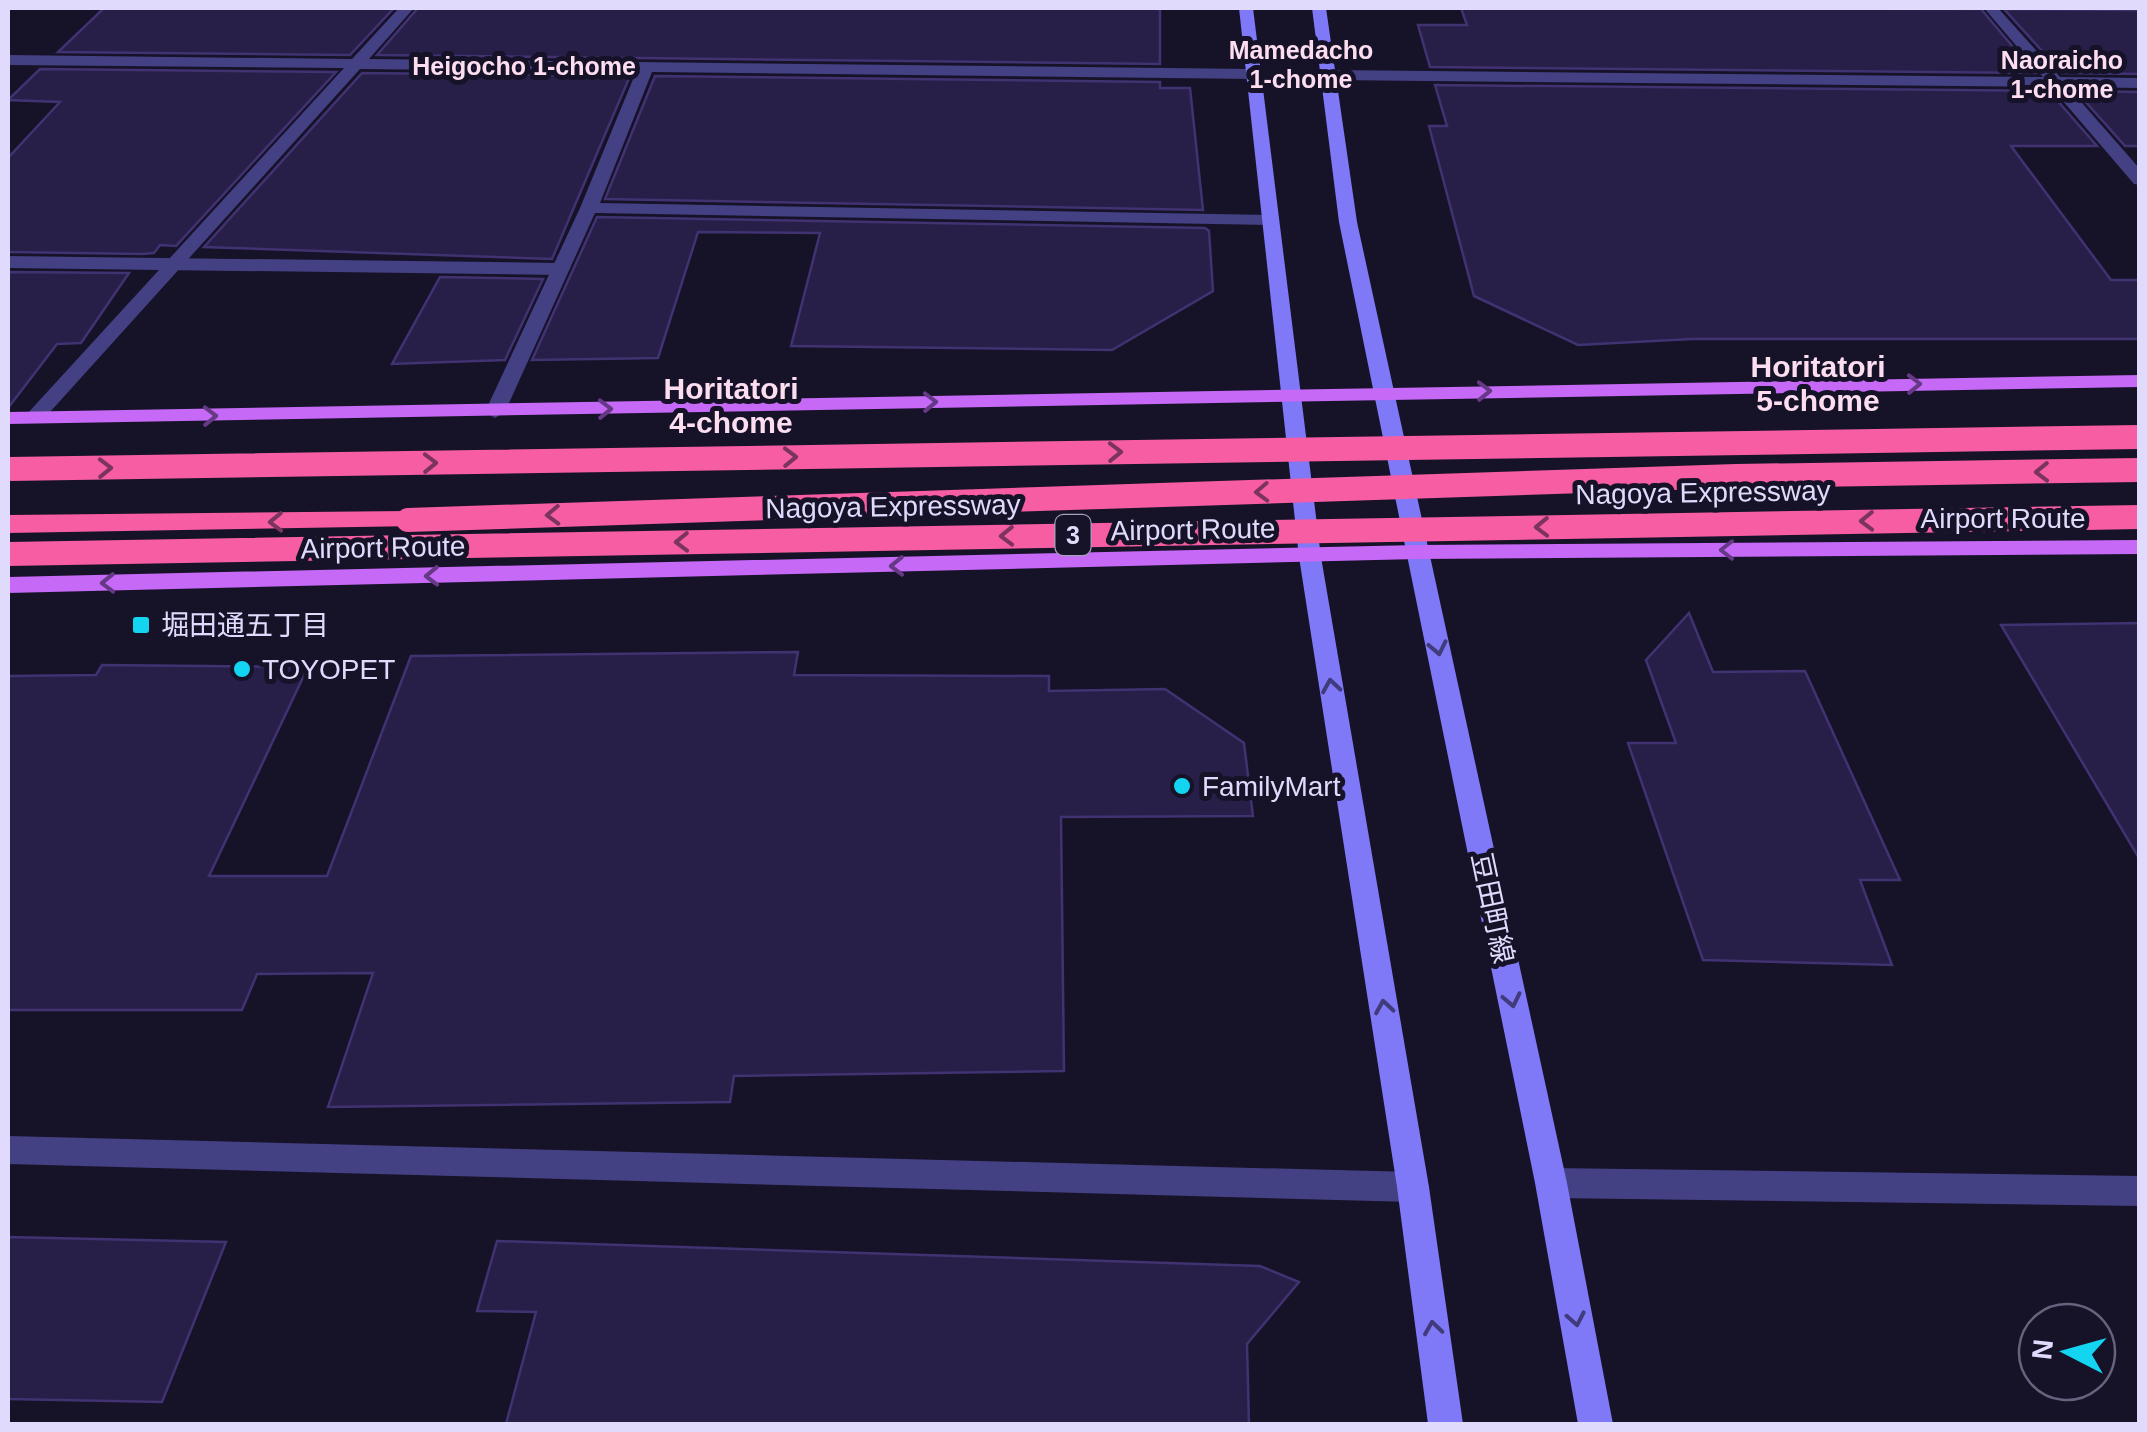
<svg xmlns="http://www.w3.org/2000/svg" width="2147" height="1432" font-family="Helvetica,'Noto Sans JP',sans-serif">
	<rect width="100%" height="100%" fill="#161228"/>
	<g fill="#281f48" stroke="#413272" stroke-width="2.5">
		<path d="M104,8H394L350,55L58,52Z"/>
		<path d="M418,8H1160V64L377,55Z"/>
		<path d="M1461,8L1981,9L2035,73L1430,67L1418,25H1467Z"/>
		<path d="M2004,9L2140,10V74L2062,73Z"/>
		<path d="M40,69L336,72L176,246L160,245L154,253L143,254L8,252V158L60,102L8,100Z"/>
		<path d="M362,73L630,76L552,259L204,247Z"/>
		<path d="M655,76L1160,82V88H1190L1203,210L605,199Z"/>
		<path d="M1435,85L2049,91L2097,146H2011L2111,280H2140V339H1692L1578,345L1474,296L1429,126H1447Z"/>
		<path d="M2076,91L2140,92V146H2125Z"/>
		<path d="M597,217L1205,228L1209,231L1213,291L1112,350L791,346L820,233L698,232L658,358L532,360Z"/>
		<path d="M8,272L129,273L81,343L57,344L8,408Z"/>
		<path d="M440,277L543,279L505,360L392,364Z"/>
		<path d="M1689,613L1713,672L1805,671L1900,880H1860L1892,965L1703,960L1628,743H1676L1646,660Z"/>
		<path d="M2140,623V860L2001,625Z"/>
		<path d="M798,652L794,675L1049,676V691L1165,689L1244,743L1253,816L1061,817L1064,1071L734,1076L730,1102L328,1107L373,973L257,974L242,1010H8V676L96,675L102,665L308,667L209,876H327L411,656Z"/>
		<path d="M8,1237L226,1242L162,1402L8,1399Z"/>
		<path d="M497,1241L1260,1266L1299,1282L1247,1344L1249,1424H506L536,1312L477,1311Z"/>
	</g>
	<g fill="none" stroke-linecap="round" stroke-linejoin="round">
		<path fill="#444084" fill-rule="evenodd" d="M8,256L561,263L570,269L561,275L8,268Z"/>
		<g fill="#444084" fill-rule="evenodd">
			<path d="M399,8H414L369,59L1253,69L1261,74L1253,79L652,72L600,203L1270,215L1279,220L1270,225L595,213L505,412L495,418L485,412L580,208L636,72L360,69L41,422H27V414L344,68L8,65V55L352,59Z"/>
			<path d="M1984,8H1998L2060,77L2140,78V88L2068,87L2140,169V185L2134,184L2051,87L1331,80L1323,75L1331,70L2043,77Z"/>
			<path d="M8,1136L1413,1172L1424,1176L1429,1187L1424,1198L1413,1202L8,1164Z"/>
			<path d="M1551,1168L2140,1176V1206L1551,1198L1540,1193L1535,1183L1540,1173Z"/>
		</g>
		<g fill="#7f78f7" fill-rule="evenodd">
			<path d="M1239,8H1253L1321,557L1429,1187L1463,1424H1428L1397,1187L1299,557Z"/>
			<path d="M1312,8H1326L1357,222L1567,1183L1613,1424H1578L1535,1183L1339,222Z"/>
		</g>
		<g fill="#c569f6" fill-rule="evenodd">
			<path d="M2140,375V387L8,424V412Z"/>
			<path d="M2140,540V554L1418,559L8,593V577L1418,545Z"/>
		</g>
		<path fill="#f65da2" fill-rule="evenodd" d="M408,511L421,520L417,526L8,533V515Z"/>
		<g stroke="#f65da2" stroke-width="24">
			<path d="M8,469L2140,437"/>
			<path d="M408,520L1736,476L2140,470"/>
			<path d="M8,554L2140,517"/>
		</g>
	</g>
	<defs><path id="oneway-chevron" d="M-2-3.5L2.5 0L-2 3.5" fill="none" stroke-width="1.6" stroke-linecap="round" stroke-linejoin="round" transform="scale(2.5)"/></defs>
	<g stroke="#653985">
		<use href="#oneway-chevron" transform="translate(1914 384) rotate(-1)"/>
		<use href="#oneway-chevron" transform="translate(1484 391) rotate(-1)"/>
		<use href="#oneway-chevron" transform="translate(930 402) rotate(-1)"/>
		<use href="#oneway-chevron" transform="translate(605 409) rotate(-1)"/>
		<use href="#oneway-chevron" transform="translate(210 416) rotate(-1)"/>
		<use href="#oneway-chevron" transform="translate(1727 550) rotate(180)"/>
		<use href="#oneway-chevron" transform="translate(897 566) rotate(179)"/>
		<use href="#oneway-chevron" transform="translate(432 576) rotate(179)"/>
		<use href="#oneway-chevron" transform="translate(108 583) rotate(179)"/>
	</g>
	<g stroke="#7b345f">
		<use href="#oneway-chevron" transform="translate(1115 452) rotate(-1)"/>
		<use href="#oneway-chevron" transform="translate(790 457) rotate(-1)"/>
		<use href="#oneway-chevron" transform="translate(430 463) rotate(-1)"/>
		<use href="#oneway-chevron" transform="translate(105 468) rotate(-1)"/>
		<use href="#oneway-chevron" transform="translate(2042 472) rotate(179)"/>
		<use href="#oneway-chevron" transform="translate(1262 492) rotate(178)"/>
		<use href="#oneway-chevron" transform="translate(553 515) rotate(178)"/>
		<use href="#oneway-chevron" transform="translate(1867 521) rotate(179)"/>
		<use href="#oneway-chevron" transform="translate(276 522) rotate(179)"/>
		<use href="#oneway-chevron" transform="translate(1542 527) rotate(179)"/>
		<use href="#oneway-chevron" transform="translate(1007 536) rotate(179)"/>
		<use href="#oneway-chevron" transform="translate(682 542) rotate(179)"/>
	</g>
	<g stroke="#403b7b">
		<use href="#oneway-chevron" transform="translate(1438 648) rotate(78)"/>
		<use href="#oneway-chevron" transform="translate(1331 686) rotate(-99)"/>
		<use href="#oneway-chevron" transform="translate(1512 1000) rotate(78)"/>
		<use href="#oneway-chevron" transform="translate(1384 1007) rotate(-99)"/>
		<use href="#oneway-chevron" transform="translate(1576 1319) rotate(79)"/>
		<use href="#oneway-chevron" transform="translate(1433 1328) rotate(-98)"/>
	</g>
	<g fill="#13d5f1" stroke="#161228" stroke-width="4">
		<rect x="131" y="615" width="20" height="20" rx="5"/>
		<circle cx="242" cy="669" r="10"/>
		<circle cx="1182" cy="786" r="10"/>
	</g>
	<g text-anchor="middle" stroke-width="10" stroke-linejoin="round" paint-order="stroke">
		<g font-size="25" font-weight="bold" fill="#fdddf0" stroke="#161228">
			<text x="1301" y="59">Mamedacho<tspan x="1301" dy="29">1-chome</tspan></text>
			<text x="2062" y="69">Naoraicho<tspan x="2062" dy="29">1-chome</tspan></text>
			<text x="524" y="75">Heigocho 1-chome</text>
		</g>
		<rect fill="#161228" stroke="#a39fbd" stroke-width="2.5" x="1055.5" y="515" width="35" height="40" rx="8"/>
		<g font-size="25" font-weight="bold" fill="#e0dbfd">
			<text x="1073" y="544">3</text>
		</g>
		<g font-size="28" fill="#e0dbfd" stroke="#161228">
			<text transform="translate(1703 492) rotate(-1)" y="10">Nagoya Expressway</text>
			<text transform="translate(893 506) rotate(-1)" y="10">Nagoya Expressway</text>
			<text x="2003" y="528">Airport Route</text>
			<text transform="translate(1193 529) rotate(-1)" y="10">Airport Route</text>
			<text transform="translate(383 547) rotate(-1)" y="10">Airport Route</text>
			<text transform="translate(1493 908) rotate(78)" y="10">豆田町線</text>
		</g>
		<g font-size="28" fill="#e0dbfd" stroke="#161228" text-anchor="start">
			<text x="161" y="635">堀田通五丁目</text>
			<text x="262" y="679">TOYOPET</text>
			<text x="1202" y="796">FamilyMart</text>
		</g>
		<g font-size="30" font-weight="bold" fill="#fdddf0" stroke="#161228">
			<text x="1818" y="377">Horitatori<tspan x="1818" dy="34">5-chome</tspan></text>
			<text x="731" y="399">Horitatori<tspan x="731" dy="34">4-chome</tspan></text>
		</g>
	</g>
	<rect width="2147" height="1432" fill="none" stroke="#e0dbfd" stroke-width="20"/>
	<g transform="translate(2067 1352) rotate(276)"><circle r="48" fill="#161228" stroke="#67627d" stroke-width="2.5"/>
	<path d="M0-8L18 38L0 25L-18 38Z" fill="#13d5f1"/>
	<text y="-15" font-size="28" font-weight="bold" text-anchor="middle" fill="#e0dbfd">N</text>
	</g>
</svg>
